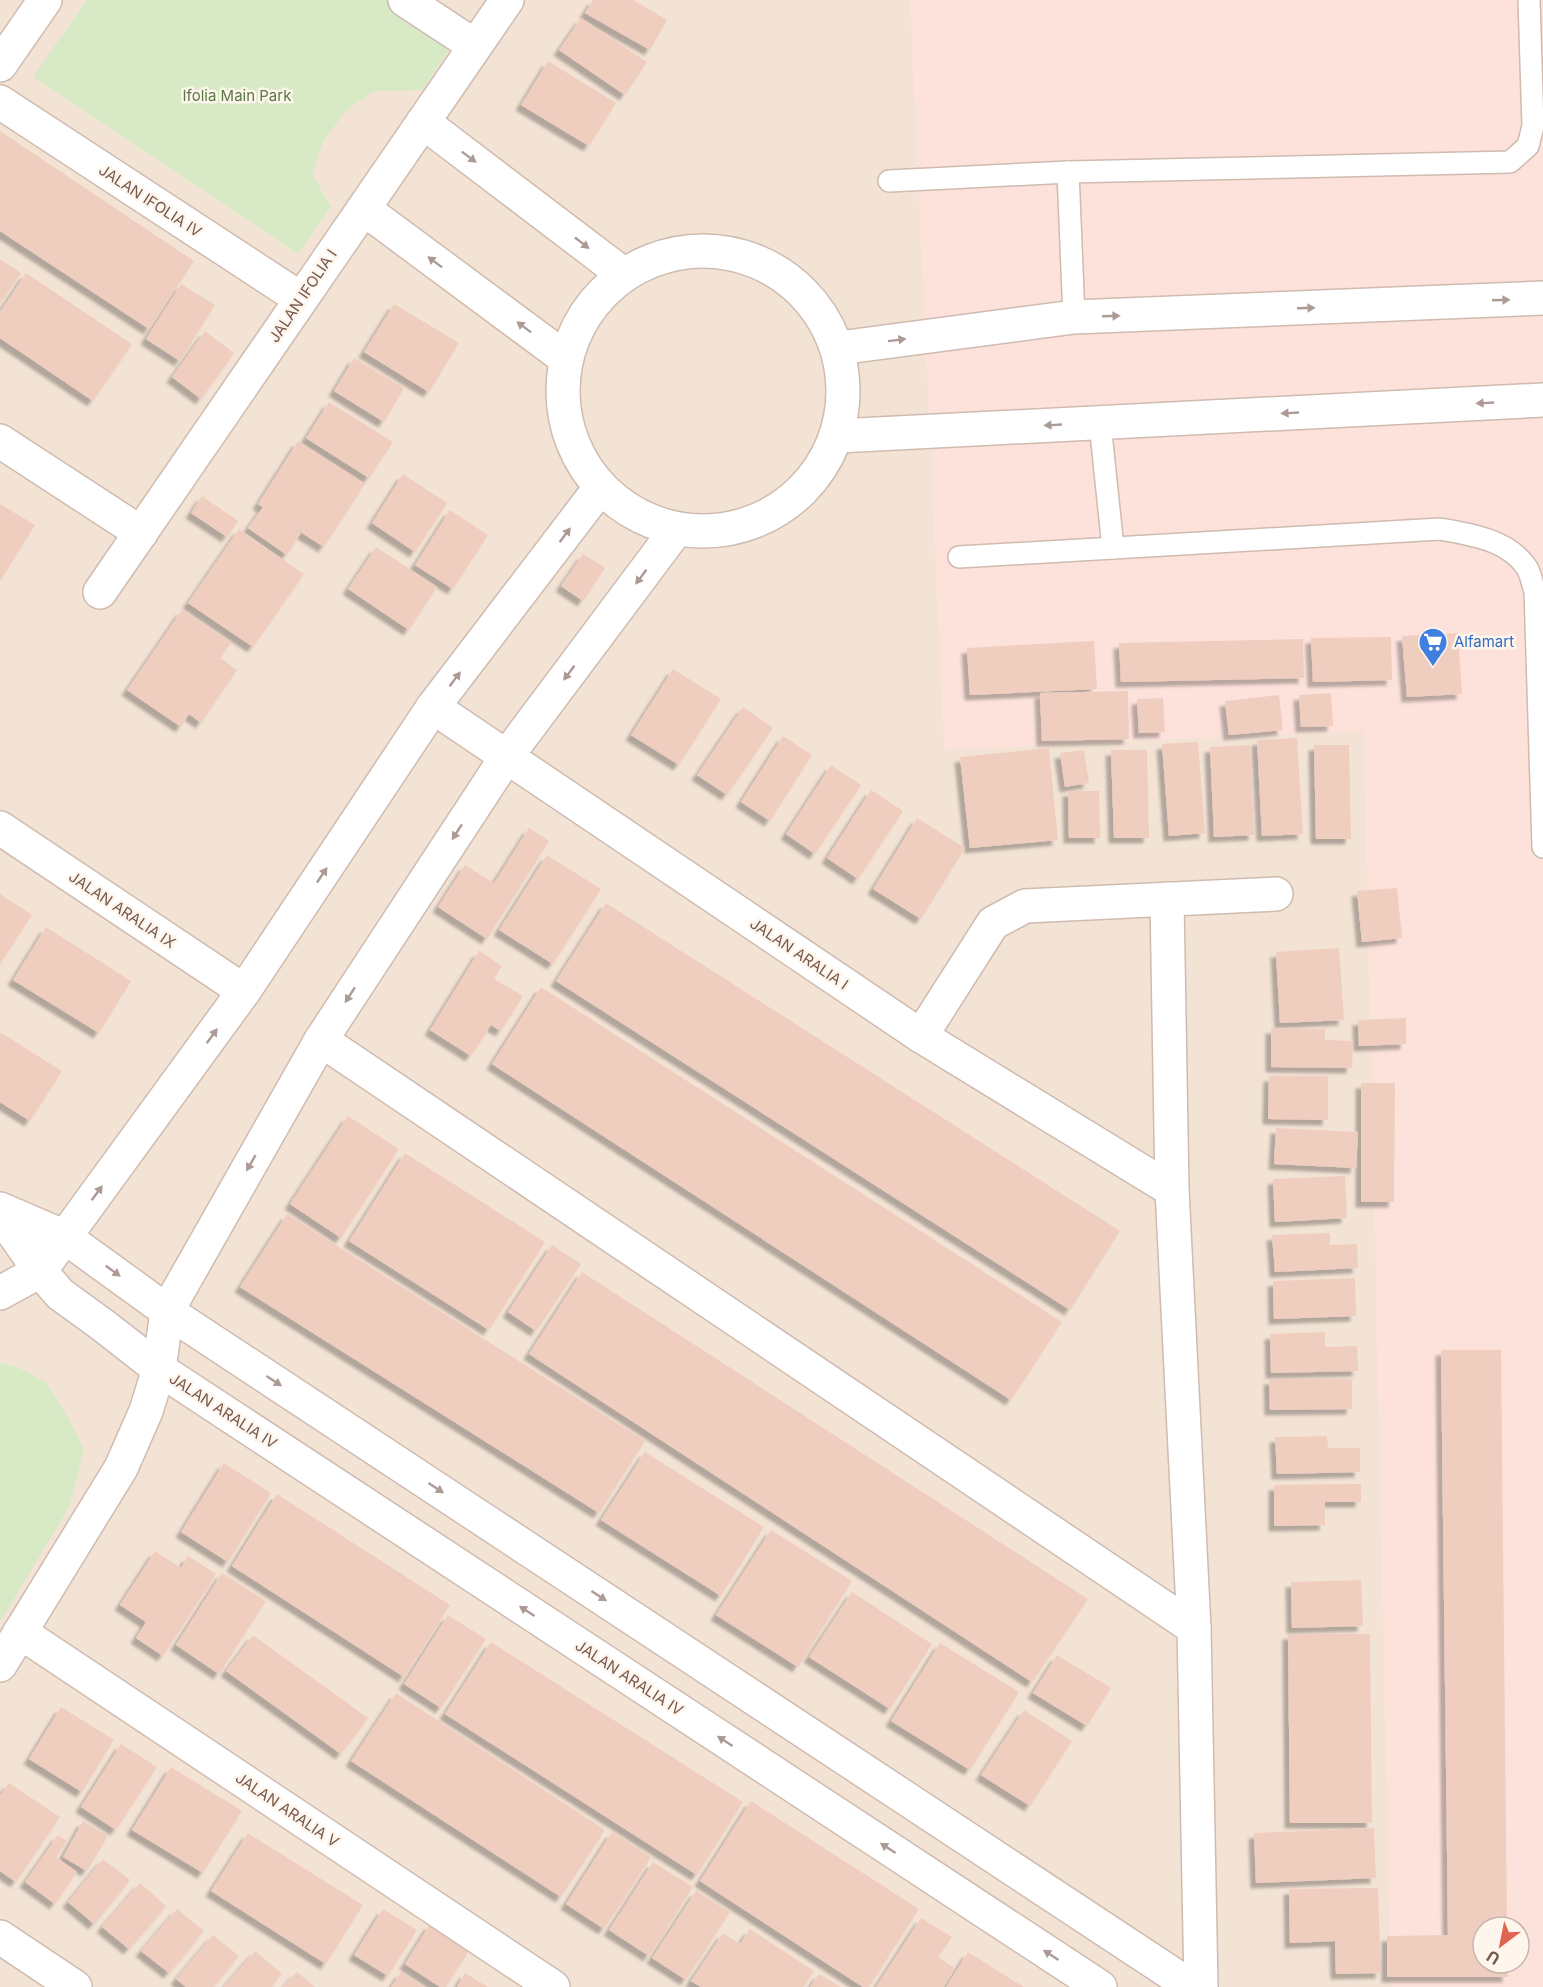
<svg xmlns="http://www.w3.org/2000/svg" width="1543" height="1987" font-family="Inter,sans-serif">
	<defs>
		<filter id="shadow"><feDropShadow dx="-5.5" dy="5.5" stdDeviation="1.5" flood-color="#0004"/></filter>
	</defs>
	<rect width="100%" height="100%" fill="#fcf2e7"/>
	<path fill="#f3e3d5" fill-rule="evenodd" d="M0,0H1543V1987H0ZM1483,1927H1519V1963H1483Z"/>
	<path fill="#fce2db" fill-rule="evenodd" d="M910,0H1543V1987H1391L1364,731L944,750ZM1483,1927H1519V1963H1483Z"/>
	<g fill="#d7e9c5">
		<path d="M87,0H391L455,41L422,90L375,91L346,110L323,142L312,174L331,207L298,254L33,77Z"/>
		<path d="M0,1363L17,1367L47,1383L72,1425L84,1450L69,1507L0,1622Z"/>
	</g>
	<g fill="#f0cebf" filter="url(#shadow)">
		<path d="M593,0H633L667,20L650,50L585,13Z"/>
		<path d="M581,18L647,62L625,95L559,50Z"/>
		<path d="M548,61L616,103L589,146L521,105Z"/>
		<path d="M0,131L194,261L149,329L0,231Z"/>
		<path d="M0,259L21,273L0,303Z"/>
		<path d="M26,273L132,344L93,401L0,338V312Z"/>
		<path d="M181,284L215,305L180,361L146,339Z"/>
		<path d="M394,304L459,343L429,392L364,352Z"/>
		<path d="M205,331L234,353L201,399L172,377Z"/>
		<path d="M354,358L404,388L384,422L334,391Z"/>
		<path d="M329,402L393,442L369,478L306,438Z"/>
		<path d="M298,441L365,484L324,547L288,524L301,533L287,555L248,528L263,507L258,504Z"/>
		<path d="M403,474L447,503L415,552L372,523Z"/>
		<path d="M202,496L238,521L227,537L191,513Z"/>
		<path d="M0,504L35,525L0,581Z"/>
		<path d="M450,510L488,535L453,589L415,565Z"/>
		<path d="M239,529L304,574L253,647L188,603Z"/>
		<path d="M376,547L437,587L409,630L348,589Z"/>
		<path d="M583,554L605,568L583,601L561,586Z"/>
		<path d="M182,610L231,643L220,658L237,670L201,723L189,714L181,727L127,690Z"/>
		<path d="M1458,633L1462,694L1407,697L1402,636Z"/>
		<path d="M1391,637L1392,680L1313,682L1311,638Z"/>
		<path d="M1303,639L1304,678L1121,682L1119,643Z"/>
		<path d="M1094,641L1097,689L970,695L967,648Z"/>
		<path d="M673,669L721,699L679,765L631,735Z"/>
		<path d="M1128,691L1129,739L1042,741L1040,693Z"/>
		<path d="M1331,693L1333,726L1301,727L1299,695Z"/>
		<path d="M1279,695L1283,730L1229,735L1225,701Z"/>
		<path d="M1163,698L1165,732L1139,733L1137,699Z"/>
		<path d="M743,707L773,728L727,795L697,775Z"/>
		<path d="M783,736L812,755L770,821L741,802Z"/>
		<path d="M1297,738L1303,834L1262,836L1257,740Z"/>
		<path d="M1198,742L1205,833L1169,836L1162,744Z"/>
		<path d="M1250,745L1254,835L1214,837L1210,747Z"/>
		<path d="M1314,745H1349L1351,839H1316Z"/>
		<path d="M1049,748L1058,840L970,848L960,757Z"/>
		<path d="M1084,750L1089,783L1065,787L1060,753Z"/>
		<path d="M1111,750H1147L1149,838H1114Z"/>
		<path d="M831,765L861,785L815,854L786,834Z"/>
		<path d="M871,790L903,811L858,879L827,858Z"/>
		<path d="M1068,791H1099L1100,838H1069Z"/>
		<path d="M917,818L965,848L921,919L873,889Z"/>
		<path d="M529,828L549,841L487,939L438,907L465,865L494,883Z"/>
		<path d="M547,855L601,889L553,964L499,930Z"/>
		<path d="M1397,888L1402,938L1362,942L1357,891Z"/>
		<path d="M0,894L32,915L0,964Z"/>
		<path d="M606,903L1120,1231L1070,1310L556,981Z"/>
		<path d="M46,927L131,981L99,1033L13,980Z"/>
		<path d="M1339,948L1344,1020L1280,1023L1276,952Z"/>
		<path d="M479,951L502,966L494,979L523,996L501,1031L491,1025L471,1056L430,1030Z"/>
		<path d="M541,987L1062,1322L1011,1400L492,1064Z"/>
		<path d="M1406,1018V1044L1359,1046L1358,1020Z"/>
		<path d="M1271,1028L1325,1029V1040L1353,1041L1352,1068L1271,1067Z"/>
		<path d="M0,1032L62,1071L30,1121L0,1102Z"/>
		<path d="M1269,1076H1328V1120L1268,1119Z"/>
		<path d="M1361,1083H1395L1394,1202H1361Z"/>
		<path d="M348,1116L399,1149L341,1238L290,1204Z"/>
		<path d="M1276,1128L1358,1132L1356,1168L1274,1164Z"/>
		<path d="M405,1153L545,1242L489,1330L349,1241Z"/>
		<path d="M1345,1176L1347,1218L1275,1222L1273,1179Z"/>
		<path d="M287,1214L645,1441L599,1513L240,1287Z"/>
		<path d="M1330,1233V1245L1357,1244L1358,1268L1275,1272L1272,1235Z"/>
		<path d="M552,1245L581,1264L536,1331L508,1312Z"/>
		<path d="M582,1272L1088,1599L1032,1682L529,1354Z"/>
		<path d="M1355,1278L1356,1316L1274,1319L1273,1281Z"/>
		<path d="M1325,1332V1347L1357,1346L1358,1371L1271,1373L1270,1334Z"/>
		<path d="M1441,1350H1501L1507,1927H1483V1963H1508V1977H1387V1936L1448,1935Z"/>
		<path d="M1269,1379H1352V1409L1270,1410Z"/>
		<path d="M1327,1436L1328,1448H1360V1472L1277,1474L1275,1437Z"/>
		<path d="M645,1452L764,1527L721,1596L601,1520Z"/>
		<path d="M224,1463L271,1493L228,1562L181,1532Z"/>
		<path d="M1361,1484V1502H1325V1525L1274,1526V1485Z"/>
		<path d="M277,1494L450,1605L404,1677L232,1566Z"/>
		<path d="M771,1530L852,1581L798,1667L716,1615Z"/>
		<path d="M155,1551L181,1568L188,1556L216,1574L163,1656L136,1638L146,1622L120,1605Z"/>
		<path d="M222,1573L266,1601L219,1674L176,1645Z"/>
		<path d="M1361,1580L1363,1626L1292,1628L1291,1582Z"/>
		<path d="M852,1592L932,1644L890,1709L809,1657Z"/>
		<path d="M448,1615L486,1639L441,1708L404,1684Z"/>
		<path d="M1288,1634H1370L1372,1823H1290Z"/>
		<path d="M253,1635L368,1718L341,1754L226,1671Z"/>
		<path d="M491,1642L743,1802L697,1875L445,1714Z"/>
		<path d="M940,1643L1019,1692L970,1770L891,1721Z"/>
		<path d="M1057,1655L1111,1688L1087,1726L1033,1693Z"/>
		<path d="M396,1693L605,1830L561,1897L351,1761Z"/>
		<path d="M61,1707L114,1740L82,1792L29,1759Z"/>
		<path d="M1024,1710L1072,1741L1030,1806L981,1775Z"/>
		<path d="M121,1744L157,1767L116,1830L81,1807Z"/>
		<path d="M171,1767L242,1811L203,1873L132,1830Z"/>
		<path d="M9,1783L60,1817L16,1882L0,1871V1796Z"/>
		<path d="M751,1801L919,1909L869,1987H863L700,1881Z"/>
		<path d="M83,1821L108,1836L87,1871L63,1857Z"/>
		<path d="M1374,1828L1376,1878L1256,1883L1254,1833Z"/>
		<path d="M612,1832L651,1857L604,1929L566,1904Z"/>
		<path d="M248,1833L363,1905L326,1964L211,1891Z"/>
		<path d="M58,1835L67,1841L56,1857L77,1872L55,1904L25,1882Z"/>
		<path d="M103,1859L130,1880L94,1924L68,1902Z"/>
		<path d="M653,1862L693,1887L649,1956L609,1930Z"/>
		<path d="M140,1883L166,1906L129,1949L102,1927Z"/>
		<path d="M1378,1888L1381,1973L1336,1974L1335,1941L1290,1943L1289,1889Z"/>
		<path d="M696,1891L730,1912L686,1980L652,1958Z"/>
		<path d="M177,1909L204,1931L169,1973L141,1951Z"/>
		<path d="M383,1909L417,1930L388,1976L354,1955Z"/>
		<path d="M921,1918L952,1937L938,1957L955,1968L943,1987H876Z"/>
		<path d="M430,1924L470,1949L446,1987H440L405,1964Z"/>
		<path d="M750,1929L814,1971L803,1987H701L691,1981L723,1933L740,1944Z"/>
		<path d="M213,1935L239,1956L213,1987H186L176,1979Z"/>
		<path d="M255,1951L282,1974L271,1987H224Z"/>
		<path d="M968,1952L1003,1974L1024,1987H946Z"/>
		<path d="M297,1972L315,1987H283Z"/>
		<path d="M401,1972L424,1987H391Z"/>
		<path d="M465,1973L488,1987H457Z"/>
		<path d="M819,1974L841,1987H810Z"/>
	</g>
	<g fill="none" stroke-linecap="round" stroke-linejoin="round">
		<g stroke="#cfbbb0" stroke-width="24">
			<g id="lane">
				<path d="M1068,172L1074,317"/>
				<path d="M889,181L1068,172L1510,162L1528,146L1533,126L1529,0"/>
				<path d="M1100,423L1113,548"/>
				<path d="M959,557L1440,529C1470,534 1509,540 1527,568C1531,574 1532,584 1535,591L1543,847"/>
			</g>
		</g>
		<g stroke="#cfbbb0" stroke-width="36">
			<g id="street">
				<path d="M405,0L475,46"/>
				<path d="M0,65L45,0"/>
				<path d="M0,102L301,299"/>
				<path d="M423,122L623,274"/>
				<path d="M364,209L565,358"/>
				<circle cx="703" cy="391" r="140"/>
				<path d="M839,348L1074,317L1543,298"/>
				<path d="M838,436L1543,400"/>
				<path d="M0,441L141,533"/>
				<path d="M100,592L507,0"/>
				<path d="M433,707L921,1036L1172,1190"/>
				<path d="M0,828L244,991"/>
				<path d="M1167,899L1172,1190L1194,1628L1201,1987"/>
				<path d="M921,1036L993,923L1025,906L1276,894"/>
				<path d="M321,1040L1194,1628"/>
				<path d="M0,1209L65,1237L167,1311L1192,1987"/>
				<path d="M0,1214L40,1271L60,1294L104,1326L159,1369L1100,1987"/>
				<path d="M0,1293L40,1271L244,991L433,707L600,488"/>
				<path d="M20,1632L553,1987"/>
				<path d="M0,1665L121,1468L146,1411L159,1369L167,1311L321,1040L507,756L676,530"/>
				<path d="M0,1937L75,1987"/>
			</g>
		</g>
		<use href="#lane" stroke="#fff" stroke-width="21"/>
		<use href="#street" stroke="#fff" stroke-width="33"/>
	</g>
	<defs><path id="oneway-solid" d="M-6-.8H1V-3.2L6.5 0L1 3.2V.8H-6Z" transform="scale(1.5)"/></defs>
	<g fill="#ac9a94">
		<use href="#oneway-solid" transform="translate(469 157) rotate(37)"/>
		<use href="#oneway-solid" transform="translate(582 243) rotate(38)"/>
		<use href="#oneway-solid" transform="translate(435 262) rotate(-143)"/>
		<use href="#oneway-solid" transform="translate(1501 300) rotate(-2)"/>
		<use href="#oneway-solid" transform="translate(1306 308) rotate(-2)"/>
		<use href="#oneway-solid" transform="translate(1111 316) rotate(-2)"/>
		<use href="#oneway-solid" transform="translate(524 327) rotate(-143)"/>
		<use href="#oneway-solid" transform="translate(897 340) rotate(-7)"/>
		<use href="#oneway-solid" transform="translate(1485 403) rotate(177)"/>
		<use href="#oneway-solid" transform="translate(1290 413) rotate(177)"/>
		<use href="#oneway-solid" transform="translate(1053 425) rotate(177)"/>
		<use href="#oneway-solid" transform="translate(565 535) rotate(-53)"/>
		<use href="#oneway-solid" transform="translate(641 577) rotate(127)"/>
		<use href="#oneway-solid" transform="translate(569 673) rotate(127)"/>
		<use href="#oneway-solid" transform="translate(455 679) rotate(-53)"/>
		<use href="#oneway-solid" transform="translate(457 832) rotate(123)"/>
		<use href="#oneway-solid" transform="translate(322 875) rotate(-56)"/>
		<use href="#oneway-solid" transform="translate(350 995) rotate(123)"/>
		<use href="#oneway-solid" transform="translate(212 1036) rotate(-54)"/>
		<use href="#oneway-solid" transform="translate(251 1163) rotate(120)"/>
		<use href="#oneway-solid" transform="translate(97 1193) rotate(-54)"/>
		<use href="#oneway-solid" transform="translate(113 1271) rotate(36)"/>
		<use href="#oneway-solid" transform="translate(274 1381) rotate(33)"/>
		<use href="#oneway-solid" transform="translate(436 1488) rotate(33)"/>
		<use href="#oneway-solid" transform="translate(599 1596) rotate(33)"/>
		<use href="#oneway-solid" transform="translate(527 1611) rotate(-147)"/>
		<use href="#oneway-solid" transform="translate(725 1741) rotate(-147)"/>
		<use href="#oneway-solid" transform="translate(888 1848) rotate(-147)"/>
		<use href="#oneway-solid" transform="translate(1051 1955) rotate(-147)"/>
	</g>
	<defs>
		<g id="supermarket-pin" transform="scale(1.5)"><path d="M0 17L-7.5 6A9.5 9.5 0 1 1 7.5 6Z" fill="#3f7fe0" stroke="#fef6ed"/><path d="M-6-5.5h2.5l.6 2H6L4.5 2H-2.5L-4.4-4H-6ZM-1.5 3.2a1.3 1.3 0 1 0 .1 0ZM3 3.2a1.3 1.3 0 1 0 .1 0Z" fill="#fff"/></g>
	</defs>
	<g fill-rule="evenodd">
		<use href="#supermarket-pin" x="1433" y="642"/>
	</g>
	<g text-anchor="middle" stroke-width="5" stroke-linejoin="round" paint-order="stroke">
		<g font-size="15" fill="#597a44" stroke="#fef6ed">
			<text x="237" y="101">Ifolia Main Park</text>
		</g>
		<g font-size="15" fill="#75574c" stroke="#fef6ed">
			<text transform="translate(150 201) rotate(33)" y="5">JALAN IFOLIA IV</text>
			<text transform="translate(303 296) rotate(-56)" y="5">JALAN IFOLIA I</text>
			<text transform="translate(122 910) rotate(34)" y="5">JALAN ARALIA IX</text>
			<text transform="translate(799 954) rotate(34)" y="5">JALAN ARALIA I</text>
			<text transform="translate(223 1411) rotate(33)" y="5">JALAN ARALIA IV</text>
			<text transform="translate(629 1678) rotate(33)" y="5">JALAN ARALIA IV</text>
			<text transform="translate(287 1810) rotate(34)" y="5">JALAN ARALIA V</text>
		</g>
		<g font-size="15" fill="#366cbe" stroke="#fef6ed" text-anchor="start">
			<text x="1454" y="647">Alfamart</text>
		</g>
	</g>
	<g transform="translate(1501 1945) rotate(212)"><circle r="28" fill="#fef6ed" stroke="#c7b6ad" stroke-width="1.5"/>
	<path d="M0-4.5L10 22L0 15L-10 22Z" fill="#e26350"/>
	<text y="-9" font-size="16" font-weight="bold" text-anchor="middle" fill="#75574c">U</text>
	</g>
</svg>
